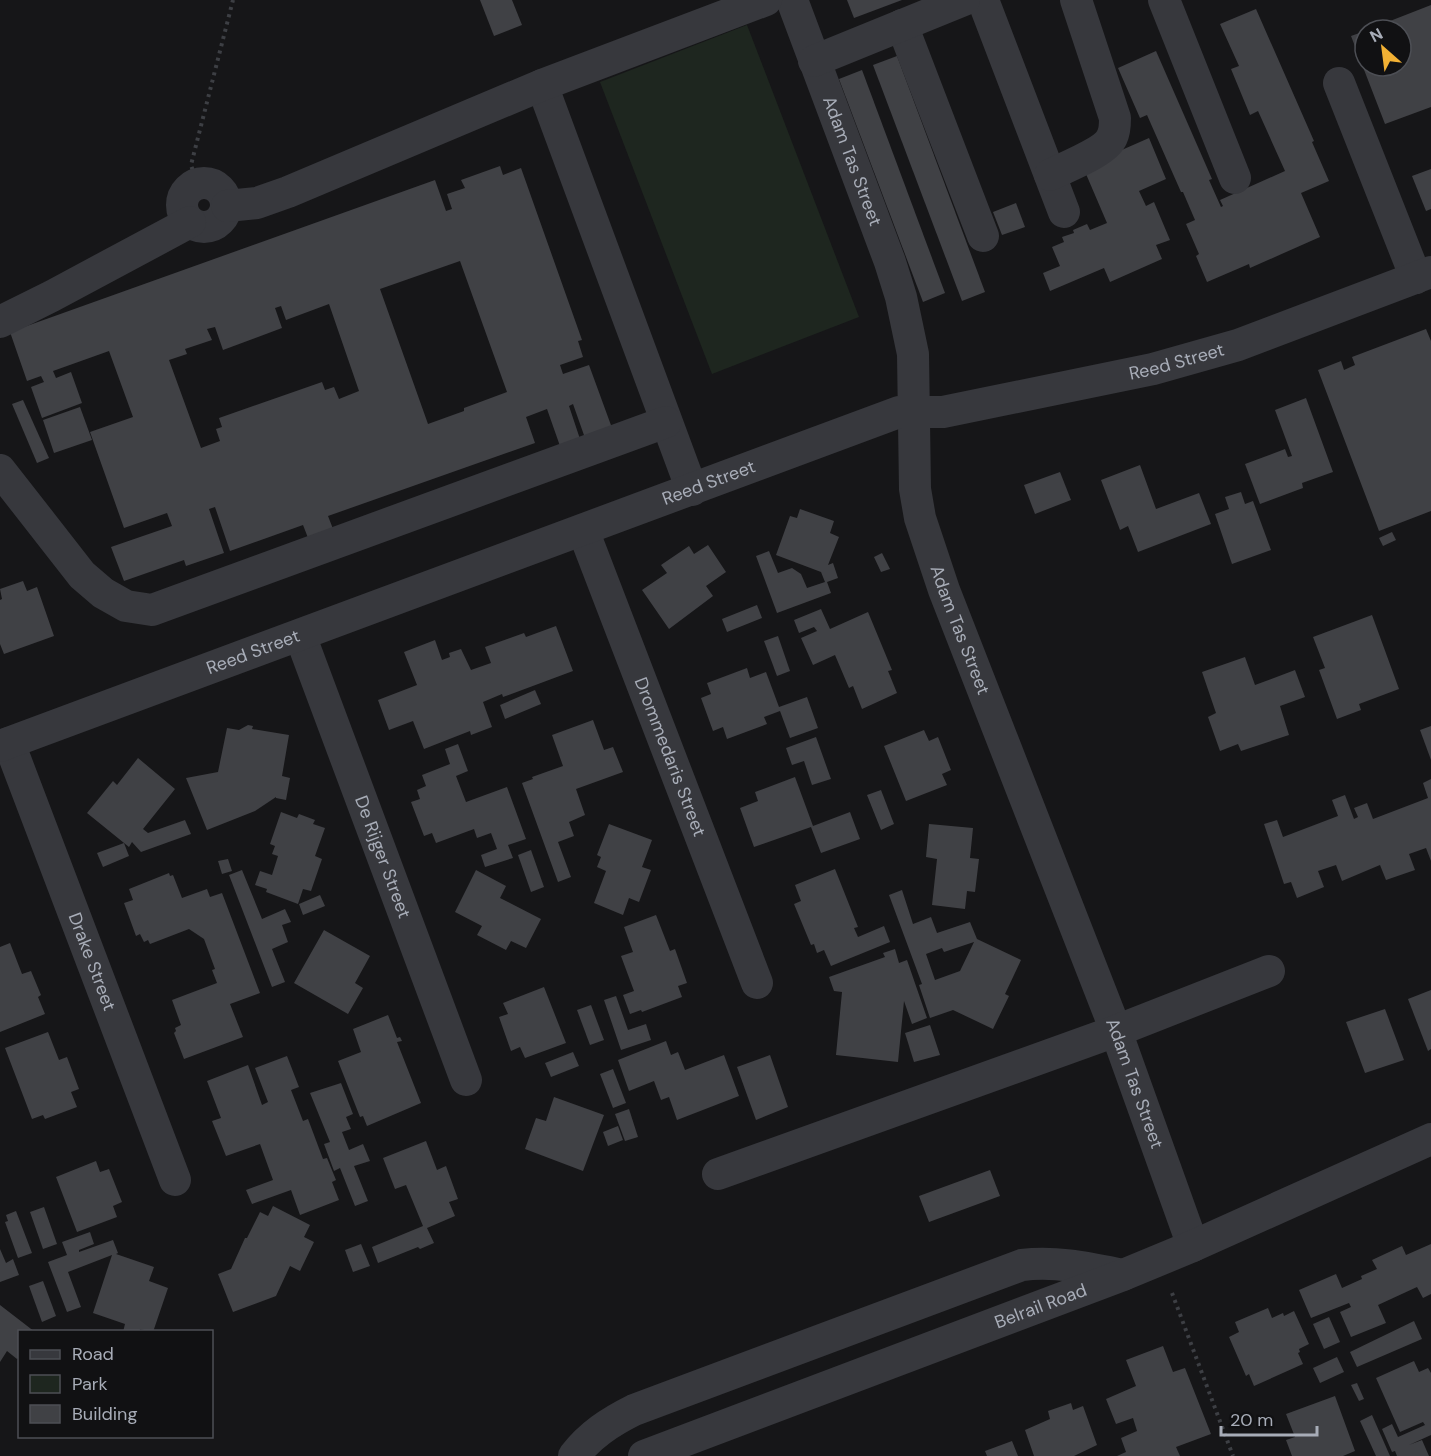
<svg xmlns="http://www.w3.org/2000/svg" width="1431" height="1456" font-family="'DM Sans',sans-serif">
	<rect width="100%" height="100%" fill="#161618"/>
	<path fill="#1e261f" d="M747,25L859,317L712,374L600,82Z"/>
	<g fill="#404145" fill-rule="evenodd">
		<path d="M480,0H512L522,25L494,36Z"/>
		<path d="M847,0H902L854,18Z"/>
		<path d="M1431,5V107L1385,124L1351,36L1365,31V66H1401V30H1367Z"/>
		<path d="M1256,9L1314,141L1312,142L1329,181L1301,193L1320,237L1250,268L1249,264L1207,282L1196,256L1199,254L1186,224L1195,220L1183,192H1181L1147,115L1140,118L1118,68L1156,51L1212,179L1209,180L1221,207L1223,206L1220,200L1285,171L1258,111L1250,115L1231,69L1239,66L1220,24Z"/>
		<path d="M897,56L985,292L962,301L873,65Z"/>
		<path d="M862,70L945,293L923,302L839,79Z"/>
		<path d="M1149,138L1166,179L1139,191L1146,206L1154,202L1170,240L1156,245L1162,259L1110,282L1104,268L1050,291L1043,273L1060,266L1052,247L1064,242L1062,237L1074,233L1073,230L1087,224L1090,230L1107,223L1083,167Z"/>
		<path d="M500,166L503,175L521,168L582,340L578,341L583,357L560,365L563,374L589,365L612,428L585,438L573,404L569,406L580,439L560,446L547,409L526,417L535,443L328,516L335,534L310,543L303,525L230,551L215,507L209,509L224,553L186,566L184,560L124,581L111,547L172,526L167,513L124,528L90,432L133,417L109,351L53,371L56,378L71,372L82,403L42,418L31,387L44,382L41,376L27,381L10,332L435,180L446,211L452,209L447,194L465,188L461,180ZM460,261L507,392L464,408V411L428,424L380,289ZM329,304L359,391L339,399L334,387L325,390L322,382L219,418L222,427L216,429L220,441L201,448L169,360L187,354L185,349L212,340L207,329L215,327L223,350L282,328L275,308L281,306L286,320Z"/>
		<path d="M1431,169V209L1426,211L1412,176Z"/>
		<path d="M1016,203L1025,227L1002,235L993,212Z"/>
		<path d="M1426,329L1431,341V511L1379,531L1318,370L1341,361L1344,370L1355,365L1352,357Z"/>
		<path d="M1306,398L1333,472L1302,483L1303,488L1260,504L1245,464L1285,449L1288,457L1292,456L1275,410Z"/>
		<path d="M23,400L49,458L37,463L12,404Z"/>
		<path d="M80,407L92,440L54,453L43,420Z"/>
		<path d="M1140,465L1156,509L1199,493L1211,524L1138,552L1128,526L1120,530L1101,480Z"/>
		<path d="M1060,472L1071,500L1035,514L1024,485Z"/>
		<path d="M1241,492L1245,504L1253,501L1271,550L1232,564L1215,514L1229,509L1225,497Z"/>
		<path d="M800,509L834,521L830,533L839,537L828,565L833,563L838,578L827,582L831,593L777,613L756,556L769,551L778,573L792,568L801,574L807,588L825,582L821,572L776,555L790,516L797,518Z"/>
		<path d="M1392,532L1396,540L1383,546L1379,538Z"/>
		<path d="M708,545L726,572L706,586L713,596L669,629L642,590L667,573L661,565L689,546L694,554Z"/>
		<path d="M882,553L890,569L881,572L874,557Z"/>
		<path d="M23,581L27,591L37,587L54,636L4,654L0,644V600L2,599L0,589Z"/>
		<path d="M757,605L762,618L727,632L722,619Z"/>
		<path d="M821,609L830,629L868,612L892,670L888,671L897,693L862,709L853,686L849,688L835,655L813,665L801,638L817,631L814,627L799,633L794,620Z"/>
		<path d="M1372,615L1399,689L1359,704L1361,710L1337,719L1319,670L1325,668L1313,637Z"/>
		<path d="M556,626L573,671L503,697L502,694L483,702L492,727L471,735L470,731L424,749L413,721L389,730L378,700L417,685L404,652L435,640L442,660L450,657L449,653L461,649L471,670L491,663L485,647L524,633L526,637Z"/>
		<path d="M778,636L790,671L777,676L764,641Z"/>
		<path d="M1245,657L1255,685L1295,670L1305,697L1280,706L1289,735L1241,751L1238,744L1220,751L1208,717L1216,713L1202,672Z"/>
		<path d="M747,668L750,678L766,672L779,707L807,697L818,728L790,738L780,711L764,717L767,724L727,739L723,727L713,731L701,698L711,694L707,683Z"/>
		<path d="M535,690L541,704L505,719L500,705Z"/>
		<path d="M593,720L604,750L613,747L623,772L576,789L585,815L569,822L574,836L558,842L571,877L558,882L522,783L533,779L532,777L563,766L552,735Z"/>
		<path d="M248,725L253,726L252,729L289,735L282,776L290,778L286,800L276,798V797L255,811L207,830L186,778L218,772L227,728L239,730Z"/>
		<path d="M1431,726V760L1420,730Z"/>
		<path d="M924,730L929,741L938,737L951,770L942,774L947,785L906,801L884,746Z"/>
		<path d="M816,737L831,779L812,785L804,761L792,765L786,748Z"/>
		<path d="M458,744L468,771L456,776L466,802L507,787L526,839L508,845L513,858L485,867L481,855L497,849L491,833L477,838L474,829L436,843L432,833L424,836L411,802L420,799L417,790L426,786L422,775L450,764L445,749Z"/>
		<path d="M138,758L175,789L143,829L148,833L185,820L191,834L141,852L132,842L129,847L87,813L113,781L117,785Z"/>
		<path d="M795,777L813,826L850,812L860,839L821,853L811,827L754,847L740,808L758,801L755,792Z"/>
		<path d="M1431,779V861L1426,848L1409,854L1415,870L1386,880L1380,865L1342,881L1336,865L1318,871L1324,887L1297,898L1291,882L1284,884L1264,824L1277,820L1283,837L1338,816L1332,800L1345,795L1354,819L1358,817L1354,808L1367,803L1373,819L1428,798L1423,783Z"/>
		<path d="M881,790L894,824L881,830L867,795Z"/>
		<path d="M281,812L297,818L299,814L315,820L313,824L325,828L315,856L322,859L311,891L303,889L298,904L266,892L267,889L255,885L260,871L272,875L278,856L272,854L275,846L270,844Z"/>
		<path d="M609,824L652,840L642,867L651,870L639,902L629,898L623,915L594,903L606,871L597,867L601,857L597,855Z"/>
		<path d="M929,824L973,828L970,858L979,859L975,892L967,891L965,909L932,905L937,859L926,857Z"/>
		<path d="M124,843L129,856L103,867L97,853Z"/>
		<path d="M531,850L544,887L531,892L518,855Z"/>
		<path d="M228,859L232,871L222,874L218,861Z"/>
		<path d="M835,869L858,927L854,928L858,937L884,926L890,942L831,966L824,950L817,953L814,944L811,945L794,904L801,901L795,885Z"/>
		<path d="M242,870L262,919L285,909L291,922L282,925L288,942L272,949L285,982L272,987L229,875Z"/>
		<path d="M476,870L506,886L500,898L541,919L526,948L511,941L506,950L477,935L482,926L455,912Z"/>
		<path d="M169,873L170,876L173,875L182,898L207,889L210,897L222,893L260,993L230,1004L243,1037L184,1059L174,1033L176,1031L175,1028L181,1025L172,1000L217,983L212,970L215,969L204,939L189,929L150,944L148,940L144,942L140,934L136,936L124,903L133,900L129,889Z"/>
		<path d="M902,890L913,924L931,917L937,933L970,922L977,939L1021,960L1005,994L1009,996L993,1029L953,1010L930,1018L919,985L922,984L889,895ZM974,942L960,971L935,980L926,954L942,948L944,952Z"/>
		<path d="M320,895L325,906L303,915L299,904Z"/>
		<path d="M656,915L670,951L675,949L687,983L678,986L682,997L642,1012L641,1010L630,1014L623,995L634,991L621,956L633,952L624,927Z"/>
		<path d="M324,930L370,956L355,983L363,988L348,1014L294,983Z"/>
		<path d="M10,943L22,974L31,971L41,995L38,997L45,1014L0,1032V947Z"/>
		<path d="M895,949L899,963L907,960L927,1018L912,1024L904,1001L898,1062L836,1055L842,992L834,991L829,977L885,957L883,953Z"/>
		<path d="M544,987L566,1043L525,1058L520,1047L511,1051L499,1017L508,1014L503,1003Z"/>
		<path d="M1431,990V1049L1428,1051L1408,999Z"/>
		<path d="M616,996L628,1030L646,1024L651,1040L621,1050L604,1000Z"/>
		<path d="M591,1005L604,1040L590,1045L577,1010Z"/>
		<path d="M1385,1009L1404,1060L1365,1073L1346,1022Z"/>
		<path d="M388,1015L397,1038L400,1037L402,1041L397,1042L421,1103L367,1126L363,1116L360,1117L338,1061L361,1052L353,1029Z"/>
		<path d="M930,1025L940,1055L914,1062L905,1033Z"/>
		<path d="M48,1032L59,1060L67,1057L79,1089L71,1092L77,1107L45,1119L43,1115L32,1119L5,1048Z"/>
		<path d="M666,1041L671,1055L678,1052L685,1070L724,1055L739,1096L677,1120L669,1097L661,1100L654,1081L629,1091L618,1060Z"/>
		<path d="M573,1052L579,1066L551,1077L545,1063Z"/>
		<path d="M770,1055L788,1107L756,1120L737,1067Z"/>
		<path d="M287,1056L299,1087L291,1090L303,1121L308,1119L323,1159L327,1158L336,1180L332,1182L339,1200L300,1215L291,1190L252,1204L246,1190L273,1180L260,1144L226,1156L212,1121L221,1118L207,1081L248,1065L262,1105L268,1102L255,1068Z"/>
		<path d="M613,1069L626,1103L613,1108L600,1074Z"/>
		<path d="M341,1083L353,1114L346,1117L351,1129L342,1132L349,1150L363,1144L370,1161L354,1166L368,1201L355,1206L340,1168L334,1171L324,1144L330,1142L310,1093Z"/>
		<path d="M554,1097L604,1115L583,1171L525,1149L536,1118L546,1121Z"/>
		<path d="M629,1109L638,1137L625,1141L615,1114Z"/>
		<path d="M618,1126L623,1140L608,1146L603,1132Z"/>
		<path d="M426,1141L437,1170L446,1166L458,1199L449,1202L455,1216L427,1228L434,1243L420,1249L418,1247L378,1263L372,1247L423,1226L406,1185L395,1189L383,1158Z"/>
		<path d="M96,1161L100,1172L109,1169L122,1202L113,1206L117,1217L77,1232L56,1177Z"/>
		<path d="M990,1170L1000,1196L929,1222L919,1196Z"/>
		<path d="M273,1206L310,1225L304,1237L314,1242L300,1271L290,1266L276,1296L233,1312L218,1274L231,1269L245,1238H247L260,1212L268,1216Z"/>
		<path d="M44,1207L57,1244L43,1249L30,1212Z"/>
		<path d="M16,1211L32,1253L18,1258L5,1222L8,1221L6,1215Z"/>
		<path d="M90,1232L94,1244L79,1250V1252L113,1240L118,1253L116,1254L154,1267L149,1281L168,1288L153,1332L140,1329L139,1332H123L125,1324L93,1313L112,1255L68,1272L81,1307L67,1312L48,1262L67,1255L62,1242Z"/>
		<path d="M361,1244L370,1266L353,1272L345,1250Z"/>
		<path d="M1431,1244V1294L1423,1298L1417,1287L1378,1305L1386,1323L1351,1337L1340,1312L1351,1307L1349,1303L1311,1318L1299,1290L1336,1274L1342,1288L1362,1279L1361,1276L1377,1269L1372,1260L1402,1246L1406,1255Z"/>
		<path d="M0,1249L6,1263L13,1259L19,1275L0,1282Z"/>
		<path d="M43,1281L56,1316L42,1322L29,1286Z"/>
		<path d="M0,1305L35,1332H20V1356L17,1359L7,1351L0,1362Z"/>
		<path d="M1268,1308L1272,1318L1283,1313L1284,1316L1294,1311L1309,1344L1299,1349L1300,1352L1298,1353L1303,1364L1254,1386L1249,1374L1246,1376L1229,1337L1239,1332L1235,1322Z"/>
		<path d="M1329,1317L1340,1342L1324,1349L1313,1324Z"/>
		<path d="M1414,1321L1422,1339L1357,1367L1350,1352Z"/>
		<path d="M1163,1346L1173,1372L1185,1368L1211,1434L1176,1447L1180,1456H1117L1126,1452L1121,1438L1137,1431L1133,1418L1116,1424L1106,1399L1136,1386L1126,1360Z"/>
		<path d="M1337,1357L1344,1372L1320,1383L1313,1368Z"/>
		<path d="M1414,1361L1419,1372L1428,1368L1431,1373V1435L1409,1445L1422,1440L1429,1456H1397L1395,1451L1392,1452L1382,1429L1392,1424L1398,1437L1425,1425L1423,1422L1400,1432L1376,1378Z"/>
		<path d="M1357,1383L1364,1399L1359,1401L1351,1385Z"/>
		<path d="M1335,1396L1355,1451L1343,1456H1292L1286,1440L1295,1437L1286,1414Z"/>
		<path d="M1071,1403L1073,1410L1083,1406L1097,1445L1074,1456H1034L1025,1430L1050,1419L1048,1411Z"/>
		<path d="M1372,1415L1390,1456H1376L1360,1421Z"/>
		<path d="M1012,1441L1018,1456H987L985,1451Z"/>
	</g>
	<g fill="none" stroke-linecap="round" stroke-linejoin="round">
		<g stroke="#3d3f44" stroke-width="4" stroke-dasharray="3 4.5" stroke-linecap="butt">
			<path d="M197,184L191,165L233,0"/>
			<path d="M1172,1293L1233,1456"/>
		</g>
		<g stroke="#37383d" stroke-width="32">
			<path id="s1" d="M792,0L890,262L901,297L913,354L915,489L920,518L944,590L1116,1031L1193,1246"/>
			<path d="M983,0L1064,212"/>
			<path d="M1164,0L1235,178"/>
			<path d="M902,25L983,236"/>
			<path d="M814,61L964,0"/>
			<path d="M1339,83L1416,278"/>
			<path d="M542,85L692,490"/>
			<path d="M1050,175C1065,167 1106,152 1112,137C1115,131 1115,124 1115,118L1076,0"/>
			<circle cx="204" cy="205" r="22"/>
			<path d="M227,206L257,203L288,192L542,85L766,0"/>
			<path d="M0,322L52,296L190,222"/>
			<path d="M0,470L82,575L103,593L126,606L152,610L666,422"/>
			<path id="s2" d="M583,530L757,983"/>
			<path id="s3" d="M300,635L466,1080"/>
			<path id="s4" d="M9,743L175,1180"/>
			<path id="s5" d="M0,746L899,412H943L1153,369L1238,345L1431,272"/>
			<path d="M718,1174L1116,1031L1269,971"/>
			<path d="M574,1456C590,1435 610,1422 634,1410L1022,1265C1057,1261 1088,1268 1123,1275"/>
			<path id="s6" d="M644,1456L1123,1275L1193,1246L1431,1139"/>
		</g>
	</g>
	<g text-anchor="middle" stroke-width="4.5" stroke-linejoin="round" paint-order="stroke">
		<g font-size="18" fill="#a8adb8" stroke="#111113">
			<text dy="6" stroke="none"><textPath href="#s1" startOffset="172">Adam Tas Street</textPath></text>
			<text dy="6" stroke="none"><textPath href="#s5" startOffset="1242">Reed Street</textPath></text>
			<text dy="6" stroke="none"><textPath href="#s5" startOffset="756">Reed Street</textPath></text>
			<text dy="6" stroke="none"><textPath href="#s1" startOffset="658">Adam Tas Street</textPath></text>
			<text dy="6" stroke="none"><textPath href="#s5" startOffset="270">Reed Street</textPath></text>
			<text dy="6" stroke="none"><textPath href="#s2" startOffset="243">Drommedaris Street</textPath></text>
			<text dy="6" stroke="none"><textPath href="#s3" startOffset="237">De Rijger Street</textPath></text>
			<text dy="6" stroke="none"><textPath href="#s4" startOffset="234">Drake Street</textPath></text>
			<text dy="6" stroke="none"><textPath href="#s1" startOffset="1144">Adam Tas Street</textPath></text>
			<text dy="6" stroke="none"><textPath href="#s6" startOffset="424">Belrail Road</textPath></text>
		</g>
	</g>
	<rect x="18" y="1330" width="195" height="108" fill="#111113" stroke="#4d4f55" stroke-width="1.5"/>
	<rect x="30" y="1350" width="30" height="9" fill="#37383d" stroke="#4d4f55" stroke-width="1.5"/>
	<text x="72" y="1360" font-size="18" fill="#a8adb8">Road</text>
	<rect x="30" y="1375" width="30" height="18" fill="#1e261f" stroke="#4d4f55" stroke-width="1.5"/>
	<text x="72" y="1390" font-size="18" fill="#a8adb8">Park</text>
	<rect x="30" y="1405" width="30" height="18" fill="#404145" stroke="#4d4f55" stroke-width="1.5"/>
	<text x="72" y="1420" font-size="18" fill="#a8adb8">Building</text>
	<g transform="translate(1383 48) rotate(332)"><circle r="28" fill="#111113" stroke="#4d4f55" stroke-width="1.5"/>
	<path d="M0-4.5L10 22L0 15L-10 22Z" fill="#f2b134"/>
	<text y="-9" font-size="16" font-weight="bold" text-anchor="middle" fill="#a8adb8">N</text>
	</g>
	<path d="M1221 1426v9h96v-9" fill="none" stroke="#a8adb8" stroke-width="3"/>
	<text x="1230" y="1426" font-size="18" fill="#a8adb8" stroke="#111113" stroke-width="4.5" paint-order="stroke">20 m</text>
</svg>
